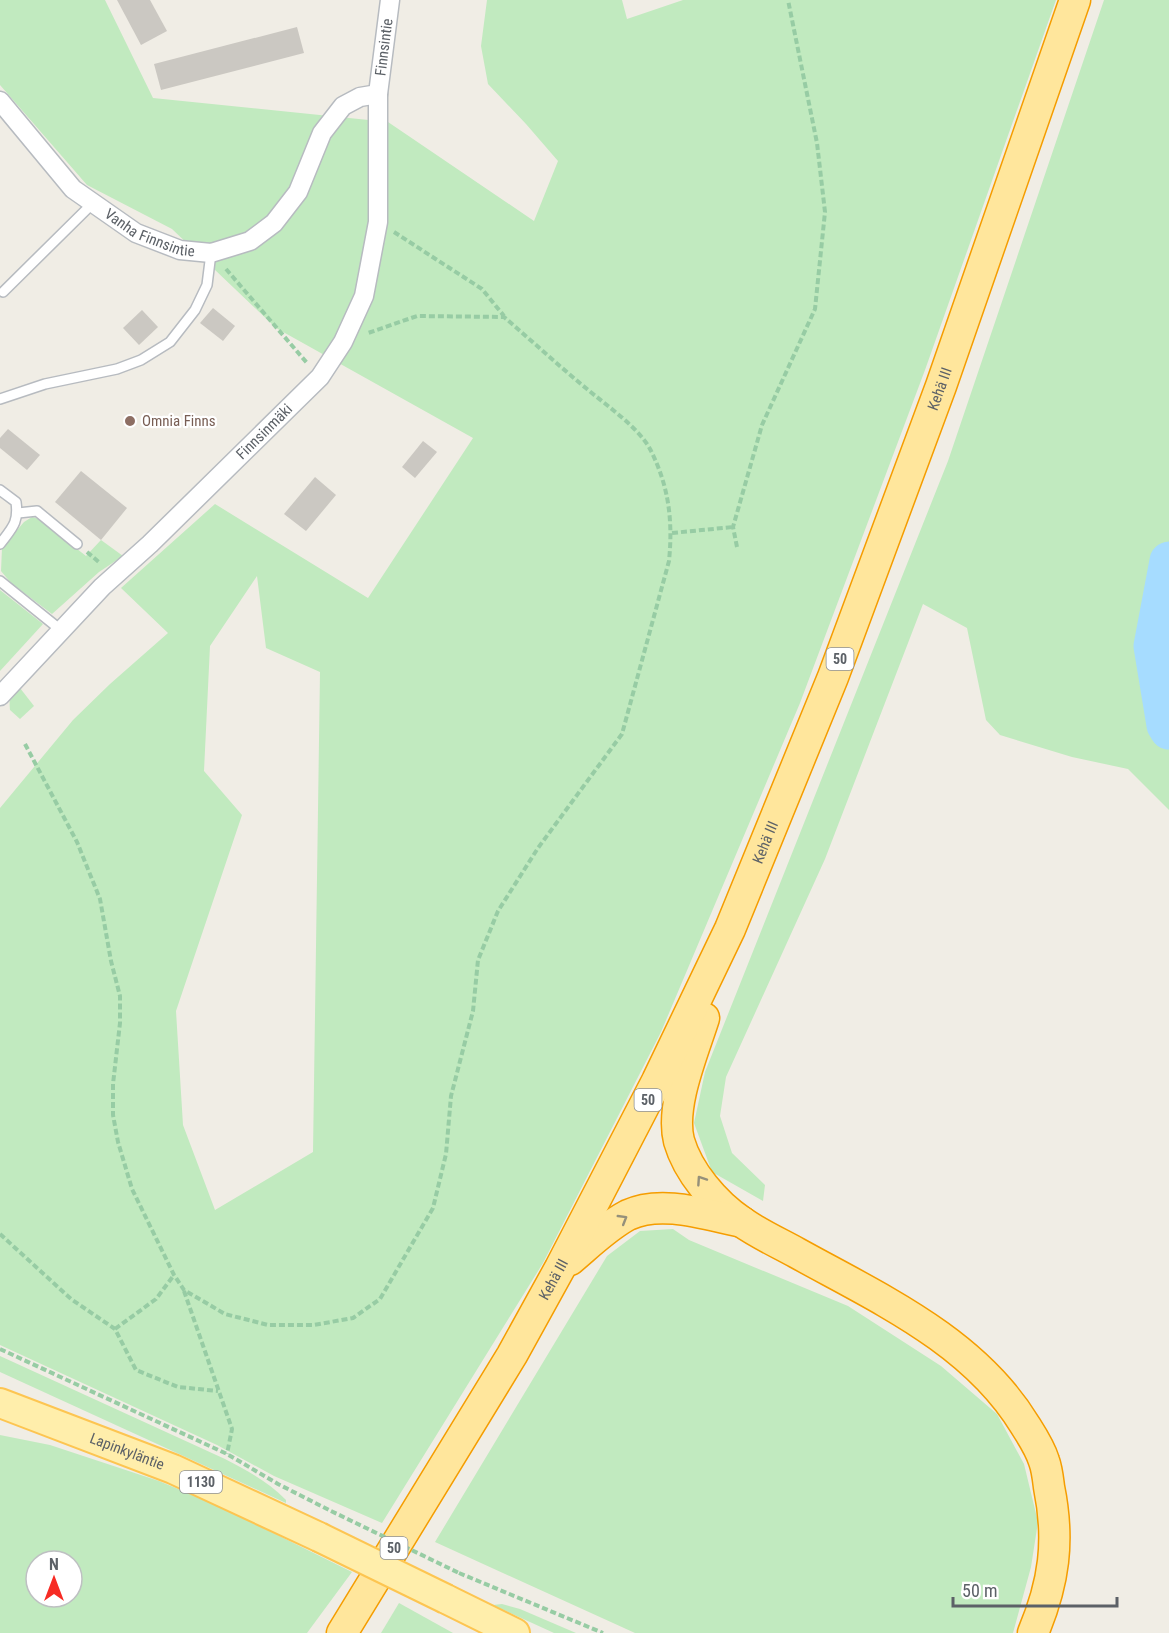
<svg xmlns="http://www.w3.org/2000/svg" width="1169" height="1633" font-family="'Roboto Condensed',sans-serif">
	<rect width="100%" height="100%" fill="#f0ede5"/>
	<g fill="#c1eabf" fill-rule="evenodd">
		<path d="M0,0H105L153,98L388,122L534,221L558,161L526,124L488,84L481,46L487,0H622L627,19L683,0H1056L925,370L800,703L661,1032L543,1263L382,1523L274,1476L217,1445L0,1345V808L73,720L110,684L168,633L121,588L215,504L368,598L473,438L276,328L172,229L87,185L0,85ZM257,576L266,648L320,672L313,1152L215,1210L183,1125L176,1011L242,815L204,771L210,646Z"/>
		<path d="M1104,0H1169V810L1128,769L1072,757L1000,735L986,720L967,628L923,604L825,859L726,1077L720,1116L732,1153L765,1185L763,1201L712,1172L694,1123L705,1072L948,461Z"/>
		<path d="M32,517L39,519L86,556L101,540L123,556L99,572L52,614L11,583L1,571L2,548L24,522Z"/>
		<path d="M0,590L43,624L0,671Z"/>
		<path d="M20,688L34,706L20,719L10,710C9,701 9,690 20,688Z"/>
		<path d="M673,1229L689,1240L848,1306L941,1366L997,1414L1024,1464L1038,1522L1031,1567L1013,1633H635L435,1542L607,1256L640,1231Z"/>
		<path d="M0,1356L225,1459C248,1471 268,1482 286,1500V1503L0,1372Z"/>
		<path d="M0,1435L50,1445L159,1481L223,1508L352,1572L307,1633H0ZM36,1561H72V1597H36Z"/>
		<path d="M399,1603L453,1633H381Z"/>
		<path d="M502,1604L520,1609L576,1633H554L493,1605Z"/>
	</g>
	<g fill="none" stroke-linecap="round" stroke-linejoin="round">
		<path stroke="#a6dcff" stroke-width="39" d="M1169,561L1153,646L1166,725L1169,730"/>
	</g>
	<g fill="#cbc8c2">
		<path d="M117,0H150L167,31L141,45Z"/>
		<path d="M297,27L304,53L161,90L154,64Z"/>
		<path d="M213,308L235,326L223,341L200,323Z"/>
		<path d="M142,310L158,327L139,345L123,328Z"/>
		<path d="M8,429L40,455L27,470L0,448V438Z"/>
		<path d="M423,441L437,452L415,478L402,467Z"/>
		<path d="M81,471L127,508L101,540L55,502Z"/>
		<path d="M315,477L336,495L306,531L284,514Z"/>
	</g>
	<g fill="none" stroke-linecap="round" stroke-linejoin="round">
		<g stroke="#b7bbc0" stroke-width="12">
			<g id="service">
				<path d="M3,292L93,203"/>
				<path d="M0,399L45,384L117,369L141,360L170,342L195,310L207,285L211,253"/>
				<path d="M0,490L16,502C19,523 12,528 0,544"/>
				<path d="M18,513L37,511L77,544"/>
				<path d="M0,581L62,631"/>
			</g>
		</g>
		<g stroke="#b7bbc0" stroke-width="21">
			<g id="minor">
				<path id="s1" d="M0,101L73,189L136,233L180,250L211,253L250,241L274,223L298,192L322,133L343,106L360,97L378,94"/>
				<path id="s2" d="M0,696L102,587L150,544L320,377L343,342L364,296L378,222V94L390,0"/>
			</g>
		</g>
		<g stroke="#fdc551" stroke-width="32">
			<g id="primary">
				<path id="s3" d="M0,1403L173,1469L319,1537"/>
				<path d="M446,1599L515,1633"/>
			</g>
		</g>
		<g stroke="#f59d00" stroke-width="33">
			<g id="trunk">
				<path d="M704,1018C693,1053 670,1106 679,1141C688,1172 715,1204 742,1222C759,1234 779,1243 797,1253C880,1299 974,1341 1025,1425C1032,1436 1040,1448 1044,1461C1047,1469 1048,1479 1049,1487C1060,1541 1054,1583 1033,1633"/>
				<path d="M570,1260C588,1245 607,1226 628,1215C662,1199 707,1215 742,1222"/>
				<path id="s4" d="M342,1633L512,1355L560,1268L657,1081L730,929L833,677L941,386L1075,0"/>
			</g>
		</g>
		<g stroke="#97cca4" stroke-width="4" stroke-dasharray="6 3" stroke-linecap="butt">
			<path d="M394,232L482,289L504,316"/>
			<path d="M226,269L307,363"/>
			<path d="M672,533L733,527"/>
			<path d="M737,547L733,527L762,425L815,309L825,212L817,143L788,0"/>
			<path d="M87,552L100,563"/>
			<path d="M25,744L77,842L100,899L111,961L120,996V1023L113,1084V1115L118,1142L132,1189L174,1275L184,1290L225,1314L268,1325H314L353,1318L380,1299L433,1208L446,1154L451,1096L473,1011L478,960L498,911L538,848L622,734L669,561C673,521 669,486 650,449C639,428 606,405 587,389C559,366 532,341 504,317L417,316L368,333"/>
			<path d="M0,1234L71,1299L115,1329L136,1370L178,1387L218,1391"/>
			<path d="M184,1291L232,1429L227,1454"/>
			<path d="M115,1329L156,1299L174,1275"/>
			<path d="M0,1349L227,1454L278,1484L331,1511"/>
			<path d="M459,1573L603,1633"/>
		</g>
		<use href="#service" stroke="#fff" stroke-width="9"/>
		<use href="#minor" stroke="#fff" stroke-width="18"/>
		<use href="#primary" stroke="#ffeeab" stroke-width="28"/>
		<use href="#trunk" stroke="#ffe69c" stroke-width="30"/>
		<g stroke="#fdc551" stroke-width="32" stroke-linecap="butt">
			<path id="primary-bridge" d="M319,1537L446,1599"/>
		</g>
		<path stroke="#97cca4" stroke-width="4" stroke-dasharray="6 3" stroke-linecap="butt" d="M331,1511L459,1573"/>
		<use href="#primary-bridge" stroke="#ffeeab" stroke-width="28"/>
	</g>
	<defs><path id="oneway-chevron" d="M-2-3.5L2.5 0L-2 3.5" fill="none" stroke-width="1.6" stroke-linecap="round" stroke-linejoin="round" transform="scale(1.5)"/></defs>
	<g stroke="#95907a">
		<use href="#oneway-chevron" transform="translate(701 1180) rotate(-124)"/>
		<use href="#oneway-chevron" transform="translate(623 1219) rotate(-31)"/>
	</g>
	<circle fill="#8d6e63" stroke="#fff" stroke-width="2" cx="130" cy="421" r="6"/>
	<g text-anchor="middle" stroke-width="4.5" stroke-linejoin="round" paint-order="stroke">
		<g fill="#fff" stroke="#8d9095" stroke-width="1.5">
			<rect x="826.5" y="648" width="27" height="22" rx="4.5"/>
			<rect x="634.5" y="1089" width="27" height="22" rx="4.5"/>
			<rect x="180" y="1471" width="42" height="22" rx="4.5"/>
			<rect x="380.5" y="1537" width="27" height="22" rx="4.5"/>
		</g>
		<g font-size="14" font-weight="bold" fill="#5c6167">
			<text x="840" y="664">50</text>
			<text x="648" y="1105">50</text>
			<text x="201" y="1487">1130</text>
			<text x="394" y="1553">50</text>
		</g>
		<g font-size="15" fill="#5c6167" stroke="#fff">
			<text dy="5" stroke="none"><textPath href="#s2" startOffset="795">Finnsintie</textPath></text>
			<text dy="5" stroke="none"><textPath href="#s1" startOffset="204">Vanha Finnsintie</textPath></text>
			<text dy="5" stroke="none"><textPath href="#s4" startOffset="1384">Kehä III</textPath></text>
			<text dy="5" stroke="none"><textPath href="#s2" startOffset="374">Finnsinmäki</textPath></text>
			<text dy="5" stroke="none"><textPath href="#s4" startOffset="898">Kehä III</textPath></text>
			<text dy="5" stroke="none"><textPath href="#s4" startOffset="412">Kehä III</textPath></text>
			<text dy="5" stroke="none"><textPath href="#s3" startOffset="136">Lapinkyläntie</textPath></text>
		</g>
		<g font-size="15" fill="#785e54" stroke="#fff" text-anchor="start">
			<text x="142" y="426">Omnia Finns</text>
		</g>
	</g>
	<g transform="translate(54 1579)"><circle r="28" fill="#ffffff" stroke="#bec0c2" stroke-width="1.5"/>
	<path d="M0-4.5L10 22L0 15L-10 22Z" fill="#f72b24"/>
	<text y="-9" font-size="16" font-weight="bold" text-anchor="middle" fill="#5c6167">N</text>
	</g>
	<path d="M953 1597v9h164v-9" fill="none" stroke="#5c6167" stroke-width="3"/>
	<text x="962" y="1597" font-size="18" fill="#5c6167" stroke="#ffffff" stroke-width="4.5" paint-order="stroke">50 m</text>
</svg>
